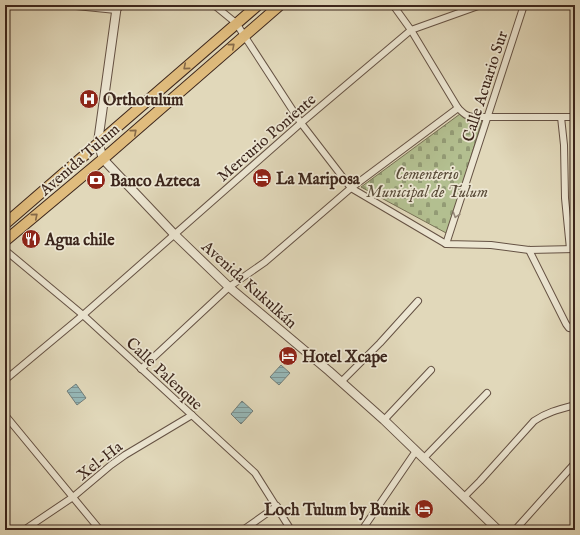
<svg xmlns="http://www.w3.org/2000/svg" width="580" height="535" font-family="'IM FELL English',serif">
	<defs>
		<pattern id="cemetery-stones" width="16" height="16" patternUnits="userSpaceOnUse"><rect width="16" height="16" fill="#b3bf90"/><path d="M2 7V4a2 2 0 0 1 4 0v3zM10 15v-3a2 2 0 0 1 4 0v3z" fill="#939b75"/></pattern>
		<pattern id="water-rules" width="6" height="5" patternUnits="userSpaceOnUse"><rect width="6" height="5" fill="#96b8b8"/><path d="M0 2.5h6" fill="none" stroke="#7c9595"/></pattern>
	</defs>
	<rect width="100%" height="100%" fill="#e1d8ba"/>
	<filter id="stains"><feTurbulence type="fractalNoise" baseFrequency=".005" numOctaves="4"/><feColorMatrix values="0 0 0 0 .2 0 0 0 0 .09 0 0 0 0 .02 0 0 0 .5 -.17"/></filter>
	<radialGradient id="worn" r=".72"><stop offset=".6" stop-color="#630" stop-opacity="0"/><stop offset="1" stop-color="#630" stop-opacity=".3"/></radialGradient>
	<path fill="url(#cemetery-stones)" stroke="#787256" d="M460,114L470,120H482L448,234L361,187Z"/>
	<g fill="url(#water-rules)" stroke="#727e7a">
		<path d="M281,365L290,373L279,385L270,377Z"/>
		<path d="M76,384L86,398L77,405L67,391Z"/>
		<path d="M242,401L253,411L241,424L231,414Z"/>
	</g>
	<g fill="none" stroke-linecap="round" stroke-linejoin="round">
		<g stroke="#655244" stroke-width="8">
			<g id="minor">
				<path d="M66,5L116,10L122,5"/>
				<path d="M214,5L236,23L301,123L351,188L446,244L491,245L529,250L575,249"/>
				<path d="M393,5L411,30L458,108C464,114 467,117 475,117H575"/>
				<path d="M561,117L564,145L565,198L570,249"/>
				<path d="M446,244L524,5"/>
				<path d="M5,250L83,315L255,473L291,530"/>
				<path d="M529,250L566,324L569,328L575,329"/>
				<path d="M141,369L229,287L265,262L351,188L458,108"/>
				<path d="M5,380L83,315L301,123L411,30L481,5"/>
				<path d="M341,382L380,343L418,301"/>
				<path d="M5,415L100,530"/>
				<path d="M384,420L431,370"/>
				<path d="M424,458L487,393"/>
				<path d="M464,497L480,481L534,421C547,412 560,409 575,405"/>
				<path d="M24,530L73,497L111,465L125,455L192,415"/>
				<path d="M243,530L277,506"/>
				<path d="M362,530L416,451"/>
				<path d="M515,530L575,463"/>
			</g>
		</g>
		<g stroke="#655244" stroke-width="10">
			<path id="tertiary" d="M117,5L98,142L103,159L174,234L229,287L329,371L384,420L498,530"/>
		</g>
		<g stroke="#3c261c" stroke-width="12">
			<g id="primary">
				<path d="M5,224L258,5"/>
				<path d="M5,241L103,159L280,5"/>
			</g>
		</g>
		<use href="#minor" stroke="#ece6d2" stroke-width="6"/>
		<use href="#tertiary" stroke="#ece6d2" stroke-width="8"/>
		<use href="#primary" stroke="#e0bc7d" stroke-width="10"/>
	</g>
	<defs><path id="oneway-chevron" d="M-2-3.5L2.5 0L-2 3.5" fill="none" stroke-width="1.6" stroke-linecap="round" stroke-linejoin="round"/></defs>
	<g stroke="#866a48">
		<use href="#oneway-chevron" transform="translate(232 46) rotate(-41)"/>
		<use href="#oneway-chevron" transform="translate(186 67) rotate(140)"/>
		<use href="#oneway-chevron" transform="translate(134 132) rotate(-41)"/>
		<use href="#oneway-chevron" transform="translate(35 216) rotate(-40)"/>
	</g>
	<use stroke="#948677" href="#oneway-chevron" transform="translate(456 215) rotate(108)"/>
	<defs>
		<g id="hospital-disc" transform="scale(1)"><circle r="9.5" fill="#8f2418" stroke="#ece6d2"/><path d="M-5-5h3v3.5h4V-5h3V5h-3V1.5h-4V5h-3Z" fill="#fff"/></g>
		<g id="hotel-disc" transform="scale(1)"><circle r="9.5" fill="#8f2418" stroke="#ece6d2"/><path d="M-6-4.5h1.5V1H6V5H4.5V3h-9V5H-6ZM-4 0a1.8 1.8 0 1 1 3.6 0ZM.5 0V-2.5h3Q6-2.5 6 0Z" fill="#fff"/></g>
		<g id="bank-disc" transform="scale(1)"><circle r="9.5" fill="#8f2418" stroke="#ece6d2"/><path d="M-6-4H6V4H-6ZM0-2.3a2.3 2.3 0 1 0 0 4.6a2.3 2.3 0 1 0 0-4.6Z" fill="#fff"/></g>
		<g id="restaurant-disc" transform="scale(1)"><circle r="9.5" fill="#8f2418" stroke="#ece6d2"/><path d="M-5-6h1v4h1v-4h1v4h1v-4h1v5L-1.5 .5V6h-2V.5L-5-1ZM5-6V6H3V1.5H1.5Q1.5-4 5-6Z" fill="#fff"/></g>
	</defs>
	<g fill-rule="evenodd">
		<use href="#hospital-disc" x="89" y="99"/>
		<use href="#hotel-disc" x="262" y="178"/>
		<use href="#bank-disc" x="96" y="180"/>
		<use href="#restaurant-disc" x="31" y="239"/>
		<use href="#hotel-disc" x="288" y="356"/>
		<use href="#hotel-disc" x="424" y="509"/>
	</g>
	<g text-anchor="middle" stroke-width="3.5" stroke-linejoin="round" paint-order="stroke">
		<g font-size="16" fill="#3c261c" stroke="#ece6d2">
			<text transform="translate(484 86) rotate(-72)" y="6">Calle Acuario Sur</text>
			<text transform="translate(266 137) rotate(-41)" y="6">Mercurio Poniente</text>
			<text transform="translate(79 159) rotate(-41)" y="6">Avenida Tulum</text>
			<text transform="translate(250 284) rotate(42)" y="6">Avenida Kukulkán</text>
			<text transform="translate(165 373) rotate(43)" y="6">Calle Palenque</text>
			<text transform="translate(99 460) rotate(-38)" y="6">Xel-Ha</text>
		</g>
		<g font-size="16" font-weight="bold" fill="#3c261c" stroke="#ece6d2" text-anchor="start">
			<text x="103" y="105">Orthotulum</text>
			<text x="276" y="184">La Mariposa</text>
			<text x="110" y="186">Banco Azteca</text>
			<text x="45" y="245">Agua chile</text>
			<text x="302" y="362">Hotel Xcape</text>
			<text x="410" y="515" text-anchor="end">Loch Tulum by Bunik</text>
		</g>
		<g font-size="16" font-style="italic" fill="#5a4c39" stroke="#ece6d2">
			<text x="427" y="179">Cementerio<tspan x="427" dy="18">Municipal de Tulum</tspan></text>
		</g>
	</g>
	<rect width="580" height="535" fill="none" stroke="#e1d8ba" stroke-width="20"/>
	<rect x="6" y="6" width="568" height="523" fill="none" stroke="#3c261c" stroke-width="2"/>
	<rect x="10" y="10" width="560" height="515" fill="none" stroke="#3c261c"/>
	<rect width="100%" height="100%" filter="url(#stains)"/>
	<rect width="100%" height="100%" fill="url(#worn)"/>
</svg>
